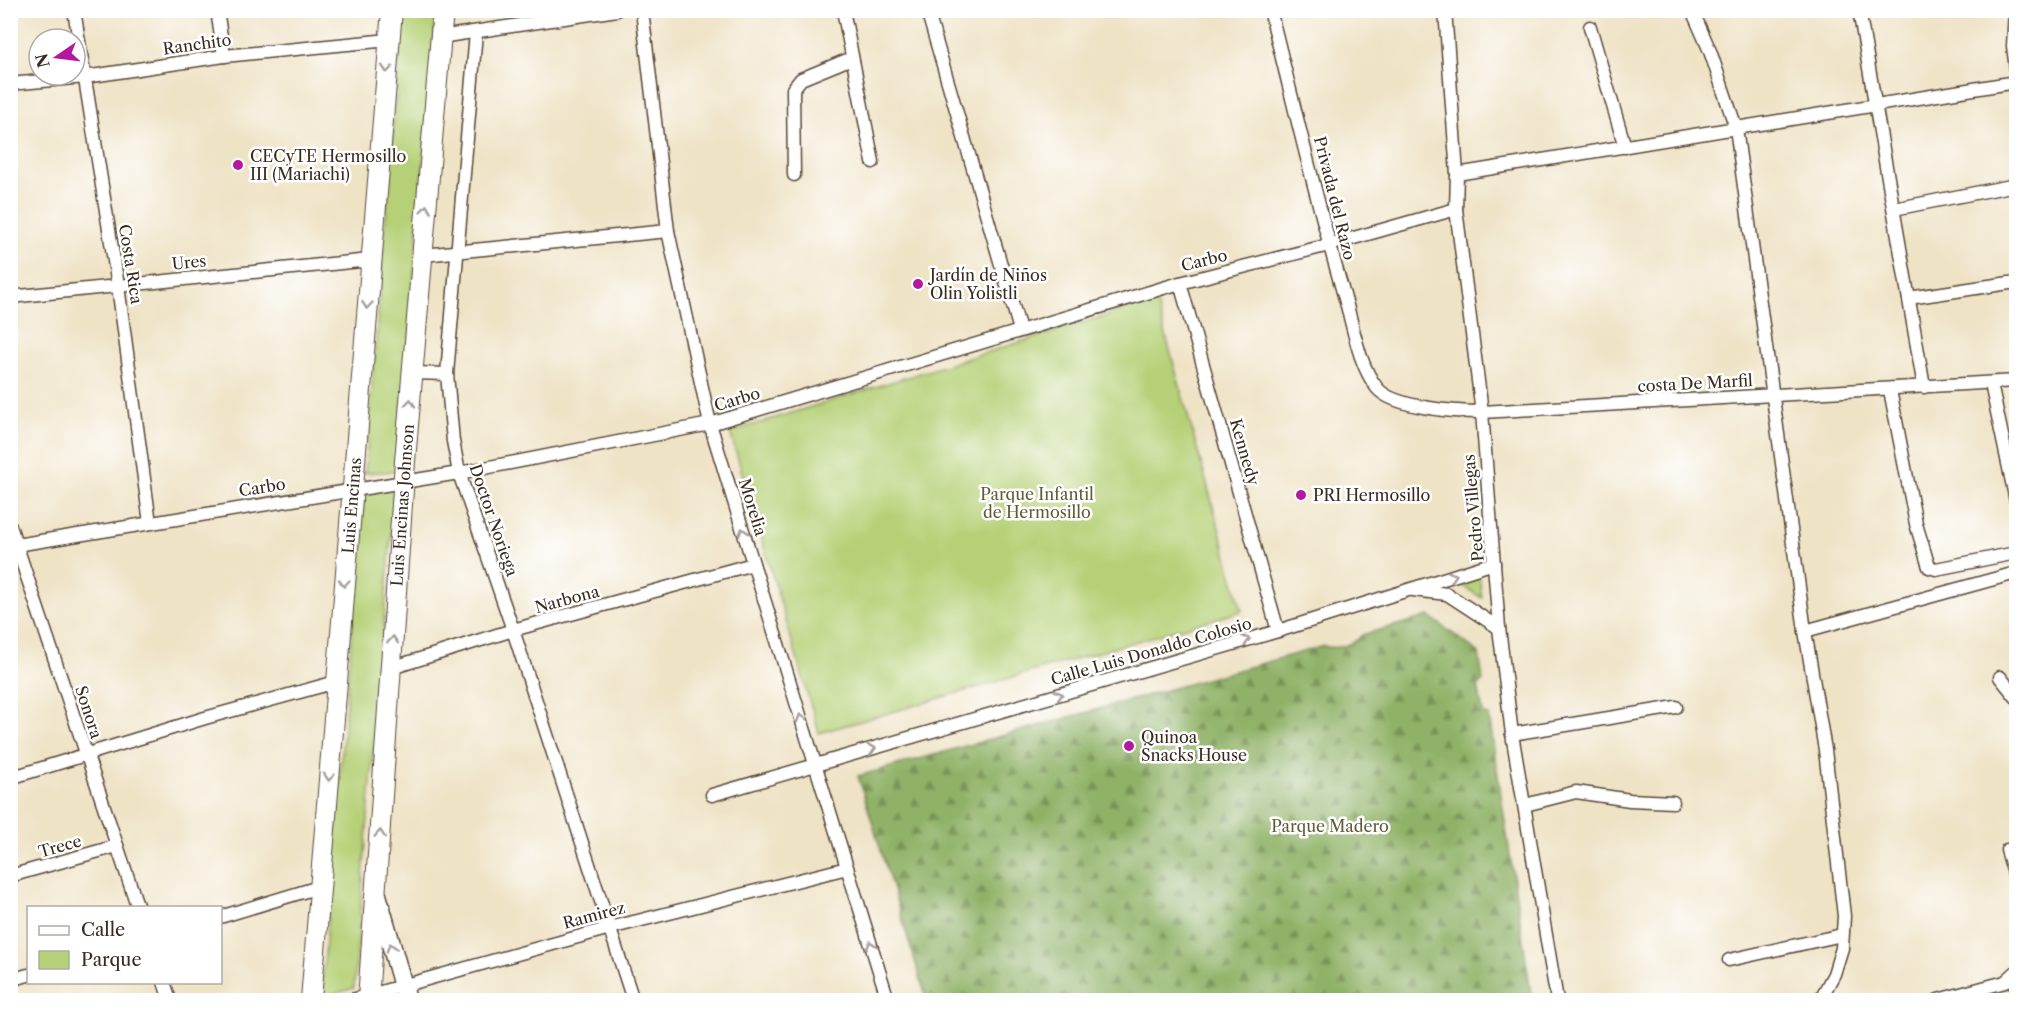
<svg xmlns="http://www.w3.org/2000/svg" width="2027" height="1011" font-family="'Libre Caslon Text',serif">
	<defs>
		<pattern id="forest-firs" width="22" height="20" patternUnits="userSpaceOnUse" patternTransform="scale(1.5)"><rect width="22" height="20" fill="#90b267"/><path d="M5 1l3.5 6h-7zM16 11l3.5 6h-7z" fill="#779154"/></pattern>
	</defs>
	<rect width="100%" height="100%" fill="#fff"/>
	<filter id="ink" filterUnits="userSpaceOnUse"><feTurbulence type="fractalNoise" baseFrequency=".0167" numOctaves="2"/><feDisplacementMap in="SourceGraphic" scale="12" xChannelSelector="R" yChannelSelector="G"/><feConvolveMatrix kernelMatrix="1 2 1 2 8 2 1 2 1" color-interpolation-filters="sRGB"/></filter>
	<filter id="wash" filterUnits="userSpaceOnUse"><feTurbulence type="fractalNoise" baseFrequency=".008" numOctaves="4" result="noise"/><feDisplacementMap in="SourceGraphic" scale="24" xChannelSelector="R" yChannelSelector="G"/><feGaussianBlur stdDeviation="1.35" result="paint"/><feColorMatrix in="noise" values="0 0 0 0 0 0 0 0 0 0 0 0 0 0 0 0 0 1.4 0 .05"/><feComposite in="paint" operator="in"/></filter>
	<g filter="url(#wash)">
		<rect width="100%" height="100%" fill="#efe3c6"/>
		<g fill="#b5d076" stroke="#787d4a" stroke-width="1.5">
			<path d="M403,11H436L398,471L365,473Z"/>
			<path d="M1156,300L1242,611L819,733L730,432Z"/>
			<path d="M395,488L354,988L321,998L364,489Z"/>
			<path d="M1479,574L1482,598L1455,581Z"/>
		</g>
		<path fill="url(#forest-firs)" stroke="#666e42" stroke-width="1.5" d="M1429,616L1479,653L1483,681L1478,686L1483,713L1489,716L1532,1000H927L858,776L1324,646C1336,650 1355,645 1362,635Z"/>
	</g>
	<g filter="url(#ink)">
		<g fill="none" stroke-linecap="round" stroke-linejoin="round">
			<g stroke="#564637" stroke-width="15">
				<g id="street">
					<path d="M74,10L118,286L150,523"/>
					<path d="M217,10L224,56"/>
					<path d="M642,10L668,231L710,424L888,1000"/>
					<path d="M843,10L873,162"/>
					<path d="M927,10L1020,330"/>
					<path d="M1270,10C1295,108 1317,206 1346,302C1354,330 1359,365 1377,388C1393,408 1457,412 1482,412L2016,381"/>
					<path d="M1445,10L1457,174L1456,209L1482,412L1499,628L1512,734L1557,1000"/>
					<path d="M1692,10L1710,51L1736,128L1805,631L1825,750L1844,916L1842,948L1834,974L1820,1000"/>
					<path d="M1859,10L1924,387"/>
					<path d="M2015,10L2013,46L2016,69"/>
					<path d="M1590,27L1625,147"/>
					<path d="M476,32L447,374L453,441L459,473L513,630L633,1000"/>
					<path d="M440,37L617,10"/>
					<path d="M10,84L85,77L224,56L389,40"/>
					<path d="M1457,174L2016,82"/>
					<path d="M794,175L793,89L801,79L852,58"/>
					<path d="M1894,209L2016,185"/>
					<path d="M423,255L668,231"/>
					<path d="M1180,283L1278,631"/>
					<path d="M10,297L370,260"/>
					<path d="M1909,298L2016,282"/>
					<path d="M413,373L447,374"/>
					<path d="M1991,384L2016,501"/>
					<path d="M1890,390L1916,524L1929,567L1936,569L2016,553"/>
					<path d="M10,526L138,908"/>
					<path d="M10,546L459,473L710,424L1180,283L1329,245L1456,209"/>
					<path d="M1413,590L1447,594L1499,628"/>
					<path d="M1805,631L2016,573"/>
					<path d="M391,668L513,630L753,564"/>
					<path d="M2000,677L2016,697"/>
					<path d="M1512,734L1676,707"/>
					<path d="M10,778L205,718L336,682"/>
					<path d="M712,795L1278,631L1494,563"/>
					<path d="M1525,805L1576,792L1630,800L1673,802"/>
					<path d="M2007,850L2016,880"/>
					<path d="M10,876L117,846"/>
					<path d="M220,917L319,887"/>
					<path d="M1729,960L1842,935"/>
					<path d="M10,980L28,975"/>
					<path d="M164,982L170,1000"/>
					<path d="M352,1000L610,928L847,868"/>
					<path d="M1938,1000L2005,982L2016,972"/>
				</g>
			</g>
			<g stroke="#564637" stroke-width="21">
				<path id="secondary" d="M377,895L407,1000"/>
			</g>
			<g stroke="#564637" stroke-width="22">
				<g id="primary">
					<path id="s1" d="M311,1000L392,10"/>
					<path id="s2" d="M368,1000L405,461L443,10"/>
				</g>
			</g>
			<use href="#street" stroke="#fff" stroke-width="12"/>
			<use href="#secondary" stroke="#fff" stroke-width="18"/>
			<use href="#primary" stroke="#fff" stroke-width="20"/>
		</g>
		<defs><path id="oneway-chevron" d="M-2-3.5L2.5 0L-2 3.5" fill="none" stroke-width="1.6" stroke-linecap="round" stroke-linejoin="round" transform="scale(1.5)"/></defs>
		<g stroke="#a79f9a">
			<use href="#oneway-chevron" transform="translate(387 69) rotate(95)"/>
			<use href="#oneway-chevron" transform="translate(426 209) rotate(-85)"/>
			<use href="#oneway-chevron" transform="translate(367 305) rotate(95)"/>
			<use href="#oneway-chevron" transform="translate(410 403) rotate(-85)"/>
			<use href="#oneway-chevron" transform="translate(743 532) rotate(-107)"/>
			<use href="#oneway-chevron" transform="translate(1453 576) rotate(-17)"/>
			<use href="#oneway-chevron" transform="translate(344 583) rotate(95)"/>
			<use href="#oneway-chevron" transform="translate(393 640) rotate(-86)"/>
			<use href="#oneway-chevron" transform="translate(1246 640) rotate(-16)"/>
			<use href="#oneway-chevron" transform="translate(1059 695) rotate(-16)"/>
			<use href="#oneway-chevron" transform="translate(801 718) rotate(-107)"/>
			<use href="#oneway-chevron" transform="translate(872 749) rotate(-16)"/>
			<use href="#oneway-chevron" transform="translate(329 777) rotate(95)"/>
			<use href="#oneway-chevron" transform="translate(380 834) rotate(-86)"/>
			<use href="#oneway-chevron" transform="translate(871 945) rotate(-107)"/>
			<use href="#oneway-chevron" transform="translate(391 947) rotate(-106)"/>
		</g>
	</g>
	<g fill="#b5179e" stroke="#fff" stroke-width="2">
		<circle cx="238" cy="165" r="6"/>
		<circle cx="918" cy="284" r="6"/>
		<circle cx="1301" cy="495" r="6"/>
		<circle cx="1129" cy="746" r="6"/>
	</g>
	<g text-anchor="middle" stroke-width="5" stroke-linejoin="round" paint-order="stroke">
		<g font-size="16" fill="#3b2a1e" stroke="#fff">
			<text transform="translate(197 44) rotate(-8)" y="6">Ranchito</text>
			<text transform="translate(1335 198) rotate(76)" y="6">Privada del Razo</text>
			<text transform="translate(1204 260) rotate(-14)" y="6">Carbo</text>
			<text transform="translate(189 262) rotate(-6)" y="6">Ures</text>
			<text transform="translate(131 264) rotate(81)" y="6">Costa Rica</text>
			<text transform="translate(1695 383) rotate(-3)" y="6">costa De Marfil</text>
			<text transform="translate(737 399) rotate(-17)" y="6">Carbo</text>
			<text transform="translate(1245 452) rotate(74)" y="6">Kennedy</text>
			<text transform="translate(262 487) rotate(-9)" y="6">Carbo</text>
			<text dy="6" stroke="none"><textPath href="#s1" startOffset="496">Luis Encinas</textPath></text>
			<text dy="6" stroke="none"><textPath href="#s2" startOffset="496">Luis Encinas Johnson</textPath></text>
			<text transform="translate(753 507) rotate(73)" y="6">Morelia</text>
			<text transform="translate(1473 508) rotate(-95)" y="6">Pedro Villegas</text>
			<text transform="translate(494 520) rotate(71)" y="6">Doctor Noriega</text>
			<text transform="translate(567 599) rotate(-15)" y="6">Narbona</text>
			<text transform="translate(1151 651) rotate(-16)" y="6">Calle Luis Donaldo Colosio</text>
			<text transform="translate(89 712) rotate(72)" y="6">Sonora</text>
			<text transform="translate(60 846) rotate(-16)" y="6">Trece</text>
			<text transform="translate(594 915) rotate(-15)" y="6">Ramirez</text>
		</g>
		<g font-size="16" fill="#3b2a1e" stroke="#fff" text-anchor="start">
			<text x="250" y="162">CECyTE Hermosillo<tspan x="250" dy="18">III (Mariachi)</tspan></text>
			<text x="930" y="281">Jardín de Niños<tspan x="930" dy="18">Olin Yolistli</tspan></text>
			<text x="1313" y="501">PRI Hermosillo</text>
			<text x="1141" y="743">Quinoa<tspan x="1141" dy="18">Snacks House</tspan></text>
		</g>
		<g font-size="16" fill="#605c38" stroke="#fff">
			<text x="1037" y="500">Parque Infantil<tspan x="1037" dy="18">de Hermosillo</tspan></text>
			<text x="1330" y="832">Parque Madero</text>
		</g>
	</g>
	<rect width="2027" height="1011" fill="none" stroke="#fff" stroke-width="36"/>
	<rect x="27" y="906" width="195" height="78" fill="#ffffff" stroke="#b1aaa5" stroke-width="1.5"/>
	<rect x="39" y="926" width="30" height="9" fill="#ffffff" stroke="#b1aaa5" stroke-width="1.5"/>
	<text x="81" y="936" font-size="18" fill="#3b2a1e">Calle</text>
	<rect x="39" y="951" width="30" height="18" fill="#b5d076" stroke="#b1aaa5" stroke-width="1.5"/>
	<text x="81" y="966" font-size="18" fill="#3b2a1e">Parque</text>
	<g transform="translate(57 57) rotate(256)"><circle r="28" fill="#ffffff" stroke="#b1aaa5" stroke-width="1.5"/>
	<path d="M0-4.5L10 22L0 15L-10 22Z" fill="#b5179e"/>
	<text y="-9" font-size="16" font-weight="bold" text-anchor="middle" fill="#3b2a1e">N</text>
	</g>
</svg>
